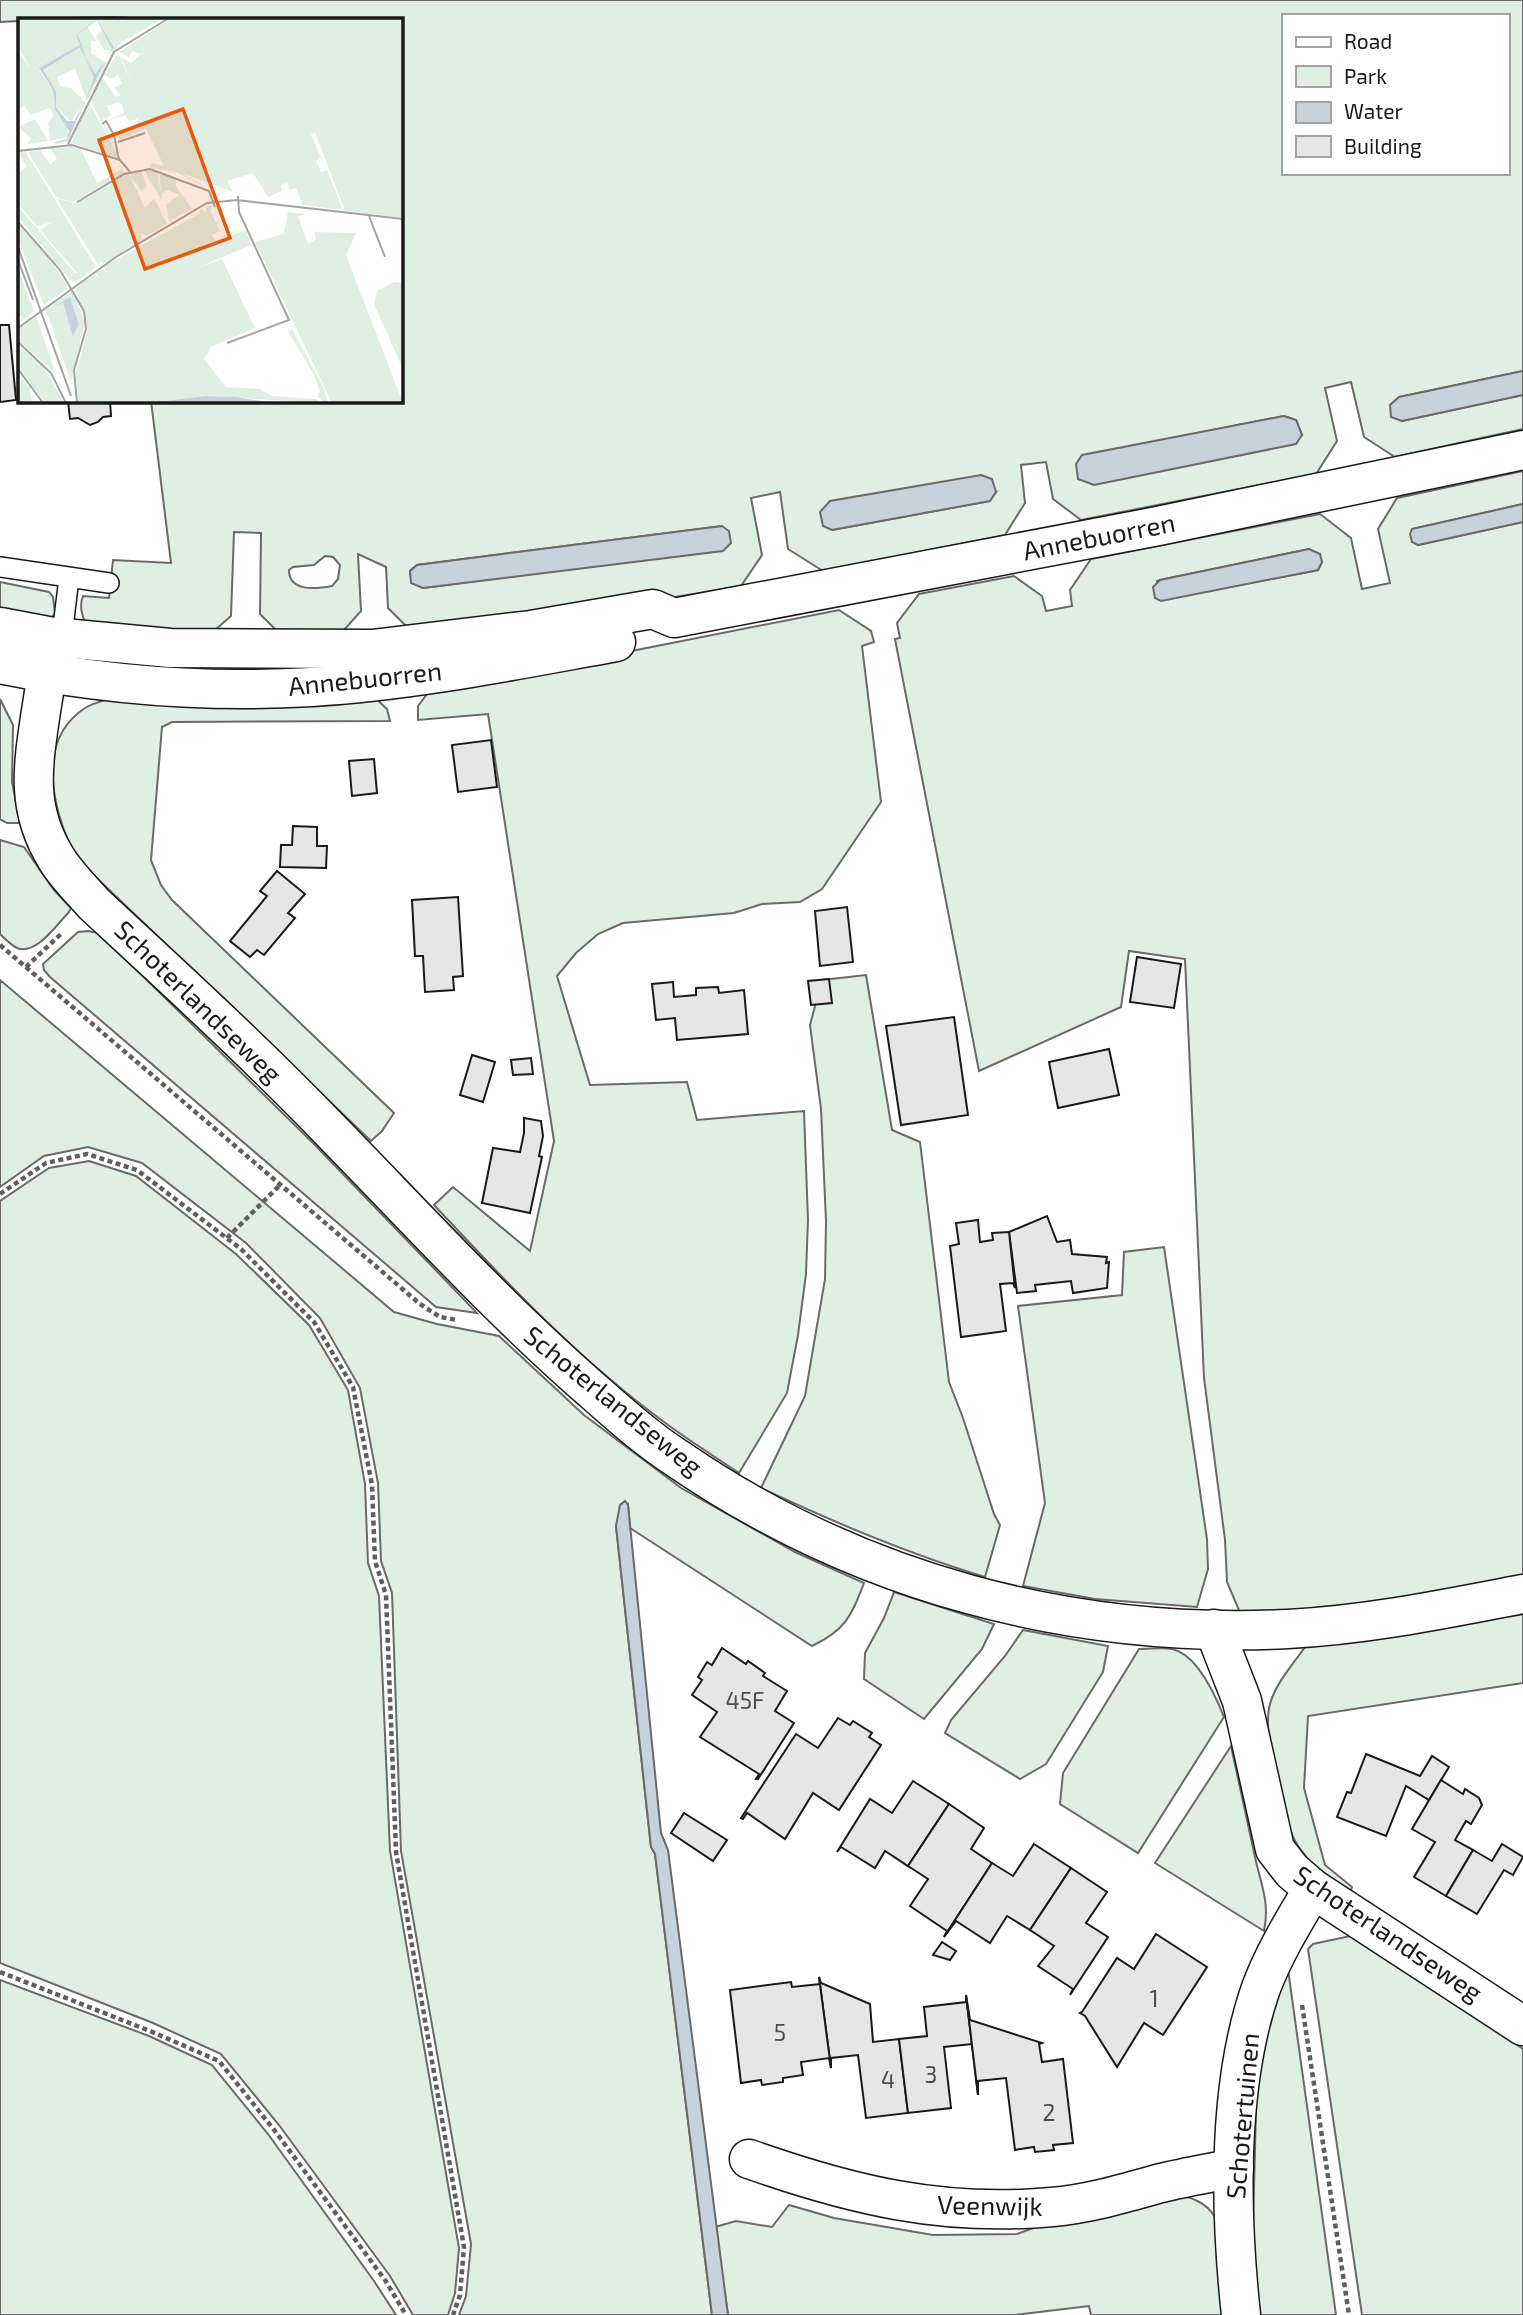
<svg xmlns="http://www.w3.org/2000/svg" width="1523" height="2315" font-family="'Exo 2',sans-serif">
	<rect width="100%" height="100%" fill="#fff"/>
	<g fill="#e0efe3" stroke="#6a6a6a" stroke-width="2" fill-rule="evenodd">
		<path d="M0,0H1523V371L1399,397L1402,421L1523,395V429L1395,457L1364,437L1351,382L1325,388L1337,441L1316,474L1081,520L1053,499L1046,462L1021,465L1025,503L1005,535L823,571L788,549L780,492L751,498L762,555L741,586L532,621L415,635L388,608L386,567L358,554L361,611L336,639L287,641L260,614L261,533L234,532L231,616L206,638L87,626C82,618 79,605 83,596L109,598L113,560L171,563L151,401H401V19H149L113,17L19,19V21L0,22ZM1283,16H1507V173H1283ZM1284,416L1296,420L1302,435L1138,445ZM996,492L989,501L832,530ZM722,526L516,576L423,588L412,583L410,571L417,565ZM325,556L333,557L340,565L338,579L332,586C316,589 289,592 289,570L293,567L314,565Z"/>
		<path d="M1523,471V504L1412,529L1418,545L1523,522V1584L1371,1608L1241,1615L1227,1582L1225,1540L1204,1378L1185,959L1129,951L1121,1007L979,1071L895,639L900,638L897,623L919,594L1014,576L1042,596L1046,611L1072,606L1070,590L1091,559L1320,514L1351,538L1362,589L1390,583L1378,529L1397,498ZM1309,549L1322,562L1318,570L1161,600L1157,581L1160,580Z"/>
		<path d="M0,582L49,592L53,597L55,613L49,622L0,616Z"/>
		<path d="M839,610L871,631L874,642L862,646L881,802L822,889L800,902L762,904L734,913L623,923L598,934L576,953L557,976L590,1085L687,1082L697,1120L804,1111L808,1220L806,1274L798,1335L787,1393L739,1473C714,1456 688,1440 664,1422C579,1360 505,1281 434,1205L453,1187L530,1251L554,1141L488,714L418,720V706L436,682L601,657Z"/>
		<path d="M369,692L387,709L390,721L172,722L162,727L151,860L161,885L172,900L394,1113L382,1131L371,1141L76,858C54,813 33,742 85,708C93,703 103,701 111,698Z"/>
		<path d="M0,699L13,725L12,782L20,823H7L0,819Z"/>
		<path d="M0,840L24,847L54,890L71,908L69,912C57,924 36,956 17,948C11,945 5,939 0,934Z"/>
		<path d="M88,931L99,933L313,1143L477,1313L436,1307L50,977L44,970L43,964L78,932Z"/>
		<path d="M866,975L892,1130L920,1142L949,1382L963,1418L994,1514L1000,1525L985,1577C906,1553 835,1523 761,1488L805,1396L825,1279L826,1221L821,1109L810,1025L822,980Z"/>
		<path d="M0,980L394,1312L437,1324L499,1336L584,1415L681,1488L795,1552L864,1583C851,1616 846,1630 812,1646L630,1528L628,1505L616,1526L651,1847L655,1854L712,2315H459L466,2296L471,2244L401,1851L392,1593L381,1561L378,1483L360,1388L320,1318L246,1243L142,1163L88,1147L44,1156L0,1187Z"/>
		<path d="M89,1161L136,1176L236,1254L309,1325L348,1390L365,1484L368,1563L379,1596L390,1851L459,2248L455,2293L448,2315H413L390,2276L279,2125L221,2054L153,2023L0,1963V1201L49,1168Z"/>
		<path d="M1164,1247L1207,1539L1208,1569L1197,1607L1095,1599L1023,1586L1045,1503L1018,1306L1122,1295L1124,1252Z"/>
		<path d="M894,1592L994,1624L982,1649L924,1719L864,1679L865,1653L884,1618Z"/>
		<path d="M1523,1613V1683L1308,1716L1304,1788L1325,1865L1352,1887L1350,1893C1331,1879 1311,1866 1298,1846C1282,1821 1262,1732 1270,1704C1276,1682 1295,1662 1307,1644Z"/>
		<path d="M1023,1630L1108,1646L1103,1672L1046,1764L1020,1779L945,1733L951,1720L1005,1656Z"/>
		<path d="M1139,1649C1150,1649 1162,1647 1172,1649C1197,1654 1216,1697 1224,1717L1138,1853L1060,1804L1063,1773Z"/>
		<path d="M1231,1746C1239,1783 1247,1820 1255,1857C1261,1885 1270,1902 1264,1931L1155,1863Z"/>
		<path d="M1355,1935L1523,2049V2315H1362L1308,1949L1313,1944Z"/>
		<path d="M1287,1962L1336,2315H1255L1252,2265L1257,2071Z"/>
		<path d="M0,1980L149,2036L212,2065L268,2134L374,2281L396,2315H0Z"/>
		<path d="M1174,2194C1191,2197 1206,2202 1215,2217C1221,2226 1225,2299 1227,2315H1091L1089,2306L1015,2315H728L715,2227L736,2221L772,2227L789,2205L834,2218L933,2235L1017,2234L1036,2227Z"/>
	</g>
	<g fill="#c6d2dc" stroke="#6a6a6a" stroke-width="2">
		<path d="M1523,371V395L1402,421L1391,417L1390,405L1399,397Z"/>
		<path d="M1284,416L1296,420L1302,435L1296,444L1094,485L1078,479L1076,464L1082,455Z"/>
		<path d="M981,475L992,479L996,492L990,501L832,530L823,526L820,512L830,501Z"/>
		<path d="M1523,504V522L1418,545L1412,542L1410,534L1412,529Z"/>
		<path d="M722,526L729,531L731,543L723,551L423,588L411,583L410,571L417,565Z"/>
		<path d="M1309,549L1320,554L1322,562L1318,570L1161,601L1155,598L1153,587L1160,580Z"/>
		<path d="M625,1501L628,1505L661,1833L668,1850L728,2315H712L655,1854L651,1847L616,1526L620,1505Z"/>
	</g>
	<g fill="#e6e6e6" stroke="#1a1a1a" stroke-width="2">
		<path d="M0,325H9L16,400L0,402Z"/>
		<path d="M68,401H110L111,416L103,417L98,422L90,425L78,418L70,419Z"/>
		<path d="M491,740L497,787L458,792L452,745Z"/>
		<path d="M374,759L377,793L352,796L349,761Z"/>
		<path d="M293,826L317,827V846H327L326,868L280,867L281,845H292Z"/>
		<path d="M277,871L305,894L288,913L295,918L264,955L257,950L250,957L230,941L267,896L260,891Z"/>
		<path d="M458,897L463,976L453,977L454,990L425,992L423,956H415L412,900Z"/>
		<path d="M847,907L853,962L820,966L815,911Z"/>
		<path d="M1137,957L1181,964L1174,1008L1130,1002Z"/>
		<path d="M829,979L832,1003L811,1005L808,981Z"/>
		<path d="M673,982L674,997L696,995V988L718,987L719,993L744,990L748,1034L677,1040L675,1018L656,1020L652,984Z"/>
		<path d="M954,1017L968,1115L901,1125L886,1026Z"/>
		<path d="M1109,1049L1119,1095L1058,1108L1049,1062Z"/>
		<path d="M472,1055L495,1062L483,1102L460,1095Z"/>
		<path d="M531,1058L533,1074L513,1075L511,1060Z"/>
		<path d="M524,1118L541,1121L543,1136L539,1156L542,1157L530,1213L482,1203L493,1148L520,1152L524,1133Z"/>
		<path d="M1047,1216L1057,1242L1070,1240L1072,1254L1107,1257L1106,1263L1109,1262L1107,1288L1073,1293L1071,1281L1035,1285L1036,1291L1017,1293L1009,1232Z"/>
		<path d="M978,1220L980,1242L993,1240L992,1233L1009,1232L1015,1288L1013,1283L1000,1284L1006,1331L961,1337L950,1246L959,1244L956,1223Z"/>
		<path d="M722,1648L746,1664L748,1661L765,1673L763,1676L787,1691L775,1711L794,1723L758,1779H756L759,1774L700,1737L717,1712L692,1695L702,1680L698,1677L707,1662L712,1665Z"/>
		<path d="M838,1718L850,1725L853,1721L872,1733L869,1737L881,1745L839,1810L813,1793L785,1839L747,1813L743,1819L741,1818L796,1734L818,1748Z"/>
		<path d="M1366,1754L1420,1776L1432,1756L1449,1767L1429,1800L1406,1786L1386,1836L1337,1817L1347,1792L1351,1793Z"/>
		<path d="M1441,1780L1463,1794L1465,1789L1479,1798L1482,1805L1471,1824L1466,1821L1455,1840L1473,1850L1446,1896L1414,1877L1435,1842L1412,1829Z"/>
		<path d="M913,1781L949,1804L908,1866L885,1851L875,1868L841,1847L837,1852L870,1799L892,1813Z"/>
		<path d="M949,1804L984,1828L971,1849L992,1863L944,1937L947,1931L910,1906L928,1879L908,1866Z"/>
		<path d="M684,1813L727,1840L713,1861L671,1833Z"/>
		<path d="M1034,1844L1071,1868L1030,1930L1007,1916L990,1943L956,1921L944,1937L992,1863L1013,1876Z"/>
		<path d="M1502,1844L1523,1857L1513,1875L1504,1870L1477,1914L1446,1896L1473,1850L1492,1861Z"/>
		<path d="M1071,1868L1107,1892L1086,1923L1108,1937L1070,1995L1073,1989L1038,1966L1054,1946L1030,1930Z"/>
		<path d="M1156,1934L1207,1967L1163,2035L1144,2023L1117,2067L1085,2016L1080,2013L1082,2012L1117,1958L1134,1969Z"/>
		<path d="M942,1942L956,1951L950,1960L933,1955Z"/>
		<path d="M819,1977L821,1983L870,2004L873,2042L899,2039L908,2113L866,2118L858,2055L831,2058V2068Z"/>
		<path d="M819,1977L831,2068L829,2058L801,2062L803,2075L783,2078V2082L762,2085L761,2080L741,2083L730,1990L791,1982L792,1987L820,1984Z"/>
		<path d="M966,1995L978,2095L972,2044L944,2047L951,2108L908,2113L899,2039L927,2036L924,2007L966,2002Z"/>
		<path d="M966,1995L970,2020L1042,2043L1039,2044L1042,2062L1063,2059L1073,2143L1053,2145L1054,2150L1035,2152L1034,2147L1015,2150L1006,2078L978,2081V2095Z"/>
	</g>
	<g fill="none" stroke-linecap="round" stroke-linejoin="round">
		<g stroke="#1a1a1a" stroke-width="22">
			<g id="service">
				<path d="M0,567L109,583"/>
				<path d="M53,637L63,627L69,578"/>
			</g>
		</g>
		<g stroke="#1a1a1a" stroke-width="41">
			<g id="minor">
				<path d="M52,641C48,664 45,687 41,711C33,765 25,808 56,858C66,875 81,889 94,904C175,979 257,1054 333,1133C418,1220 500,1310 592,1390C619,1414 647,1439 678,1459C859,1583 1070,1639 1288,1629C1367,1625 1445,1609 1523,1594"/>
				<path d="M1214,1629L1242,1701L1275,1849L1292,1871L1313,1889L1523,2026"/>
				<path d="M749,2159C851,2195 942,2217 1052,2207C1089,2204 1125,2193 1161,2183C1185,2177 1210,2173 1234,2168"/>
				<path d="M1241,2315C1230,2213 1227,2085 1261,1988C1274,1953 1294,1921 1313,1889"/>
			</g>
		</g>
		<g stroke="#1a1a1a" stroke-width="41">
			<g id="primary">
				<path d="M0,627L53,637L170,648L372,649L531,630L653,609L674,618L1158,526L1523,450"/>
				<path d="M0,664C102,685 208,693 312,687C414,681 516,660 616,642"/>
			</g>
		</g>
		<g stroke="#5f5f5f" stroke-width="4.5" stroke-dasharray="5 3.5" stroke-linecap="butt">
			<path d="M0,945L420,1304L440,1317L457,1320"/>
			<path d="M26,967L63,932"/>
			<path d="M0,1194L46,1163L87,1154L137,1170L241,1249L314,1322L353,1387L372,1485L375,1561L386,1595L396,1852L464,2247L460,2295L453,2315"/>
			<path d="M227,1238L279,1186"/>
			<path d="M0,1972L150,2031L219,2061L275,2131L385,2280L406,2315"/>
			<path d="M1302,2005L1349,2315"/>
		</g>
		<use href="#service" stroke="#fff" stroke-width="19"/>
		<use href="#minor" stroke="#fff" stroke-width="38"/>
		<use href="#primary" stroke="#fff" stroke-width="38"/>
	</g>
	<g text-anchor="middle" stroke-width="5" stroke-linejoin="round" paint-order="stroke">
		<g font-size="23" fill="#4d4d4d">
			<text x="745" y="1709">45F</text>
			<text x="1154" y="2007">1</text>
			<text x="780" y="2041">5</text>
			<text x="931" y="2083">3</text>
			<text x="888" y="2088">4</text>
			<text x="1049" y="2121">2</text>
		</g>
		<g font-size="26" fill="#1a1a1a" stroke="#fff">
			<text transform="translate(1099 537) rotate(-11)" y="9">Annebuorren</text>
			<text transform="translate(365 679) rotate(-6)" y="9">Annebuorren</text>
			<text transform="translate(198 1002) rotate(44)" y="9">Schoterlandseweg</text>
			<text transform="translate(613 1401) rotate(39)" y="9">Schoterlandseweg</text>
			<text transform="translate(1388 1934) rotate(34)" y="9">Schoterlandseweg</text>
			<text transform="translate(1243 2116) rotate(-85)" y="9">Schotertuinen</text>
			<text transform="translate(990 2206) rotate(1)" y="9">Veenwijk</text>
		</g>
	</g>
	<g transform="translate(18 18)">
		<rect width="385" height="385" fill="#fff"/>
		<path d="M0,0H145L104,24L92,38L94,33L86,32L78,18L84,11L80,2L69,8L79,24L73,22V35L89,45L69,83L57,51L39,59L42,68L53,70L68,85L49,124L33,127L50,121L66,85L53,104L38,89V73L25,53L36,41L21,52L35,72L36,88L50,111V119L32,123L30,104L36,98L32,90L13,97L6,88L0,92V33L14,53L0,29ZM154,0H385V200L327,193L297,114L293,116L303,140L298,143L303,154L309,152L325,192L285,187L278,170L272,172L269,165L263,167L264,173L250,179L235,155L209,163L215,174L164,155L189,170L160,155L132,149L134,145L146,148L128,111L102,122L97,115L111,111L122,99L112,104L107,97L89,103L106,95L104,86L99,84L89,88L93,97L85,102L101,137L72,82L84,58L97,79L102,77L96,69L104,66L109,75L97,52L100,57L94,61L86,57L100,35L116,69L103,39L113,45L123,36L114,33L111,40L101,34ZM71,84L100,138L98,140L53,125ZM17,101L30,123L10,126L13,120L0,109ZM54,129L63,132L79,165L104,151L101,143L106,155L55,184L38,179L10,134L22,132L32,146L39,141L32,130ZM7,133L78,249L58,264L52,262L0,199V188L57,255H59L22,212L34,204L19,208L0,186V181L7,190L0,179V155L9,149L0,134ZM126,152L140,153V162L143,173L141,153L164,162H158V168L174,191L151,203L148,187L161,177L150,172L144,175V183ZM123,153L129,168L124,173L113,160L127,190L136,180L149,206L128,218L123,215L124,221L86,246L82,243L81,248L38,180L57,185L103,158L110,155L113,159V155ZM195,187L192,193L202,213L194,217L198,223L228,212L233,227L179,250L204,241L237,310L193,329L186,341L208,369L242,371L254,378L298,381L304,385L188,378L129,385H60L58,355L70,311L57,270L77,256L82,261L78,255L85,251L89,256L86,248L181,196L183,190L188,195V189ZM270,194L289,196L280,198L290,226L298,221L296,214L338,215L328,237L385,385H314L237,224L266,216ZM0,206L33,242L50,270L26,287L0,222ZM0,250L16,293L0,306L5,297L0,300ZM376,264L385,265V351L356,286L359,273ZM55,273L67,304L53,364L27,290ZM52,279L61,306L55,317L45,285L35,289ZM18,298L37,353L36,354L0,322V312ZM274,311L307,372L309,385L299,379L302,374L295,355L270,314ZM0,327L26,349L46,385H27L0,349ZM3,358L12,370L14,385L0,383Z" fill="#e0efe3" fill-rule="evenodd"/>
		<path d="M79,1L96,30L91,36L94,31L79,2L59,17L63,24L67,39L77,56L87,44L68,81L76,59L62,29L25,52L38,73V89L49,103H56L66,85L50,122L44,124L33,125L49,121L51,113L37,91L35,72L21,50L62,27L58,17ZM52,279L61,306L55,318L45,285L35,289ZM188,378L218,379L256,385H129Z" fill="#c6d2dc"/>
		<path fill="none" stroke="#a3a3a3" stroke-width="2" d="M84,106L88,103L96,117L101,142M100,124L127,115M50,126L96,34L151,0M0,133L54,127L102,142L112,154M59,184L106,156L132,151L191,173L197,189M351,198L367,239M0,204L42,252L66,293L68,311L56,352L59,385M0,229L53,378M0,242L15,282M0,310L98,239L189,185L219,182L385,201M0,324L33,355L48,385M209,325L271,302L221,194L220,178M0,351L25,385"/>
		<path fill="#e8590c" fill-opacity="0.15" stroke="#e8590c" stroke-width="3.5" d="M165,91L212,220L127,251L81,122Z"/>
		<rect width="385" height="385" fill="none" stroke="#1a1a1a" stroke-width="3.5"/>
	</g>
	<rect x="1282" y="14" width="228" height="161" fill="#ffffff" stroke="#a3a3a3" stroke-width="2"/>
	<rect x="1296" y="37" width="35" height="10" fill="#ffffff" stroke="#a3a3a3" stroke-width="2"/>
	<text x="1344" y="49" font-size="21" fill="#1a1a1a">Road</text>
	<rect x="1296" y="66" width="35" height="21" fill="#e0efe3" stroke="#a3a3a3" stroke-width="2"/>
	<text x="1344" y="84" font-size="21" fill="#1a1a1a">Park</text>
	<rect x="1296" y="102" width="35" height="21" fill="#c6d2dc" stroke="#a3a3a3" stroke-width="2"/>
	<text x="1344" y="119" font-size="21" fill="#1a1a1a">Water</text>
	<rect x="1296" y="136" width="35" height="21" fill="#e6e6e6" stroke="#a3a3a3" stroke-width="2"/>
	<text x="1344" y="154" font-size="21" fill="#1a1a1a">Building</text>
</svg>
